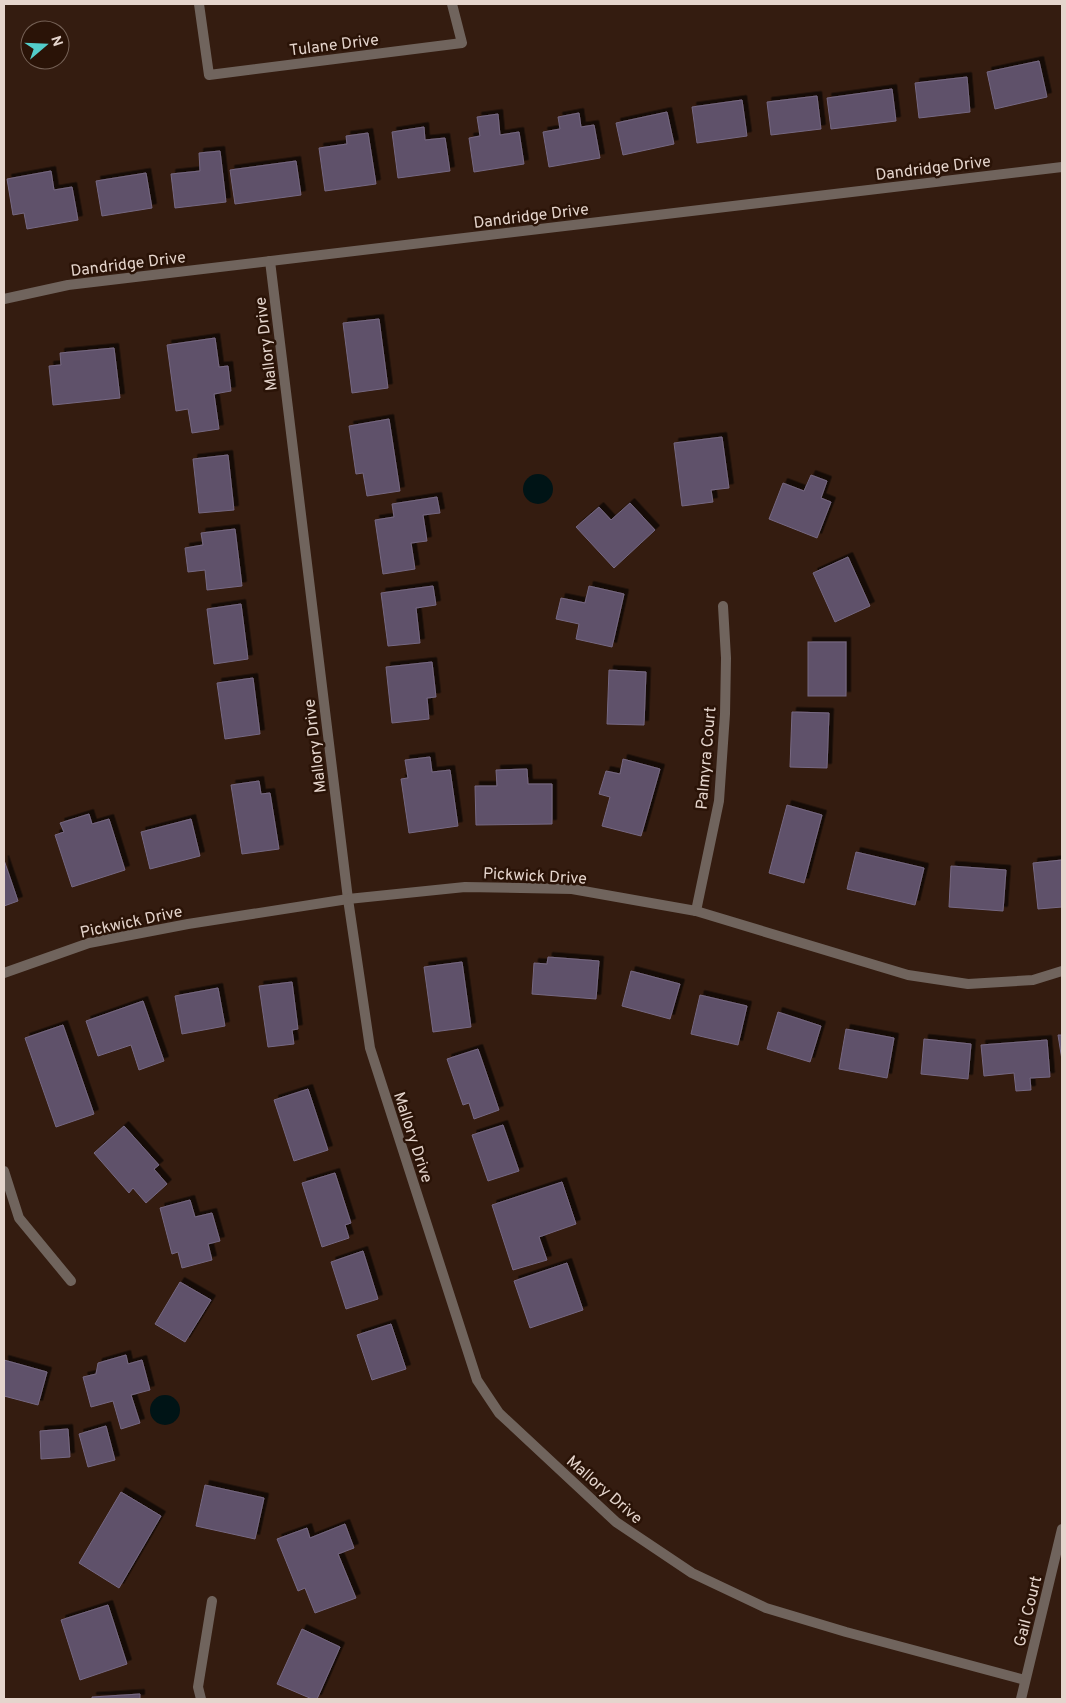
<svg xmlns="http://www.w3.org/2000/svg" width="1066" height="1703" font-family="Overpass,sans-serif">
	<defs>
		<filter id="shadow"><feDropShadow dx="4.5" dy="-4.5" stdDeviation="0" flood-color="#0009"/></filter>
	</defs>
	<rect width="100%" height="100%" fill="#341c10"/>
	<g fill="#001416">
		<circle cx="538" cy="489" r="15"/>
		<circle cx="165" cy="1410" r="15"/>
	</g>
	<g fill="#5e516a" stroke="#766882" filter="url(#shadow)">
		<path d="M1039,61L1047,97L995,109L987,72Z"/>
		<path d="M967,77L970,112L919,118L915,83Z"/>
		<path d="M892,89L896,121L831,129L827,98Z"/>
		<path d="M817,96L821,129L771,135L767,102Z"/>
		<path d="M742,100L747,136L697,143L692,107Z"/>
		<path d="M667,112L674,144L623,155L616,123Z"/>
		<path d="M579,113L581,127L594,125L600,158L549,167L543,132L560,129L558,117Z"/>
		<path d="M498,114L500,135L519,132L524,164L474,172L469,138L480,136L477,117Z"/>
		<path d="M424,127L425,140L445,138L450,171L398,178L392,132Z"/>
		<path d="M368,133L376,184L325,191L319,148L347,144L346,136Z"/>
		<path d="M220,151L226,202L175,208L171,174L200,171L199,153Z"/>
		<path d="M296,161L301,195L235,204L230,170Z"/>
		<path d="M51,171L54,190L72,187L78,220L27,229L24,213L13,215L7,179Z"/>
		<path d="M146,173L152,208L102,216L96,181Z"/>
		<path d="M379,319L388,388L352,393L343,323Z"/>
		<path d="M215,338L219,367L228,366L231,391L214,394L219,429L192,433L188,409L176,411L167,345Z"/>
		<path d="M114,348L120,398L53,405L49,366L61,365L60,353Z"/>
		<path d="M389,419L400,491L367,496L363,473L356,474L349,426Z"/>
		<path d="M722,437L729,488L711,490L713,502L682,506L674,443Z"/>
		<path d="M228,455L234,510L199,513L193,459Z"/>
		<path d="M811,475L827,481L821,498L831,502L817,538L769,519L783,483L804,491Z"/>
		<path d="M437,497L440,513L423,515L427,541L411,543L415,569L383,574L375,520L394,517L392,504Z"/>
		<path d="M630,503L655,530L614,568L576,527L599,507L611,520Z"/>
		<path d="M235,529L242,586L207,590L205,570L188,572L185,548L203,545L201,533Z"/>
		<path d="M848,557L870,606L835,622L813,573Z"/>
		<path d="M433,586L436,605L416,608L420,643L388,646L381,593Z"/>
		<path d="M589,586L624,594L612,647L576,639L579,624L556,619L561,598L585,603Z"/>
		<path d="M241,604L248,659L214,664L207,609Z"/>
		<rect x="808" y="642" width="38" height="54"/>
		<path d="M432,662L436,697L427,698L429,719L392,723L386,667Z"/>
		<path d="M609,670L646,672L644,725L607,724Z"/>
		<path d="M253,678L260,734L225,739L217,683Z"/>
		<path d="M792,712L829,713L827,768L790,767Z"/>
		<path d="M430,757L432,772L450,770L458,826L409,833L401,779L408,778L405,760Z"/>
		<path d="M623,759L660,769L641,836L602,826L610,797L599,794L606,771L620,774Z"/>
		<path d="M527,769L528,784H552V824L476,825L475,786H497L496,770Z"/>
		<path d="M259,781L261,794L270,793L279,849L242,854L231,785Z"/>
		<path d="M787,805L822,815L804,883L769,873Z"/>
		<path d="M89,814L92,824L109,819L125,870L72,887L55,835L64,832L60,823Z"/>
		<path d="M191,819L200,856L150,869L141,832Z"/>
		<path d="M856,852L924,868L915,905L847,889Z"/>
		<path d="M4,860L18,901L4,906Z"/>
		<path d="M1062,860V907L1038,909L1033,863Z"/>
		<path d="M951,866L1006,870L1003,911L949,907Z"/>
		<path d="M548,957L599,961L596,999L532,994L534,963L547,964Z"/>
		<path d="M462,962L471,1027L433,1032L424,967Z"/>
		<path d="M631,971L680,984L670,1019L622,1006Z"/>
		<path d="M292,982L298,1029L292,1030L294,1044L268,1047L259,986Z"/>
		<path d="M218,988L225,1026L182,1034L175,996Z"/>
		<path d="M700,995L747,1006L738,1045L691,1034Z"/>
		<path d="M143,1001L164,1061L139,1070L131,1045L98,1056L86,1021Z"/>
		<path d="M778,1012L821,1026L810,1062L767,1049Z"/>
		<path d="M63,1025L94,1114L56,1127L25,1038Z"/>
		<path d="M846,1029L894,1038L887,1078L839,1069Z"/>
		<path d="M1058,1035H1062V1060Z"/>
		<path d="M924,1039L971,1044L968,1079L921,1074Z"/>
		<path d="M1047,1040L1050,1077L1030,1078L1031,1090L1016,1091L1014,1073L984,1076L981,1045Z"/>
		<path d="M478,1049L499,1110L474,1119L469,1103L463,1105L447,1059Z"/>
		<path d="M308,1089L328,1150L294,1161L274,1100Z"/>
		<path d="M503,1125L519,1171L488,1181L472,1135Z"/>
		<path d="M124,1126L159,1165L154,1169L167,1184L146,1203L133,1188L129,1193L94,1153Z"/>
		<path d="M335,1173L351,1223L345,1225L349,1238L322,1247L302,1183Z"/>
		<path d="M562,1182L576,1224L539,1237L547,1260L513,1270L492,1205Z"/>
		<path d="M190,1200L195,1217L212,1213L220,1241L208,1244L212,1260L182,1268L178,1252L172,1254L160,1208Z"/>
		<path d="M363,1251L378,1299L346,1309L331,1262Z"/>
		<path d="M567,1263L583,1310L530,1328L514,1281Z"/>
		<path d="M180,1282L211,1300L185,1342L155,1324Z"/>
		<path d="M391,1324L406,1369L372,1380L357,1335Z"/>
		<path d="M126,1355L128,1364L142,1360L150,1390L131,1395L140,1423L121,1429L113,1401L91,1407L83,1377L96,1374L98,1363Z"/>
		<path d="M4,1360L47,1372L38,1405L4,1396Z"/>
		<path d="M106,1426L115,1460L88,1467L79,1434Z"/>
		<path d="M68,1429L70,1457L41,1459L40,1431Z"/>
		<path d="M205,1485L264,1498L255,1539L196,1526Z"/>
		<path d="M121,1492L161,1516L119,1588L79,1563Z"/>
		<path d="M345,1524L354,1548L338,1554L356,1598L315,1613L305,1588L298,1591L277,1539L307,1528L310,1538Z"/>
		<path d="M108,1605L127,1664L80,1680L61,1620Z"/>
		<path d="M302,1629L340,1647L317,1699H312L277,1684Z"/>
		<path d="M140,1694V1699H92V1697Z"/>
	</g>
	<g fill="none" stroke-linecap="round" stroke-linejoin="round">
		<g stroke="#70645d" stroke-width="10">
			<path d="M199,4L209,75L462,43L452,4"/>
			<path d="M270,261L348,899L370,1048L477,1380L499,1413L616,1522L692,1573L766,1608L846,1632L1025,1680"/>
			<path d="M4,299L68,285L1062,167"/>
			<path d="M696,911L719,801L725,714L726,658L723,606"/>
			<path d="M4,973L89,943L188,924L348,899L465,887L572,889L696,911L908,975L968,984L1033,980L1062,971"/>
			<path d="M4,1171L19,1218L71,1281"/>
			<path d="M201,1699L198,1687L212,1601"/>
			<path d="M1021,1699L1062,1529"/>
		</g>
	</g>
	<g text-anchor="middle" stroke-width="5" stroke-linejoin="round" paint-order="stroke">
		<g font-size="16" fill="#e5d5cd" stroke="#2a1307">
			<text transform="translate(334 44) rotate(-7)" y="6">Tulane Drive</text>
			<text transform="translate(933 167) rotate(-7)" y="6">Dandridge Drive</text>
			<text transform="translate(531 215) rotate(-7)" y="6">Dandridge Drive</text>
			<text transform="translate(128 263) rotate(-7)" y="6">Dandridge Drive</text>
			<text transform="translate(265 344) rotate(-97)" y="6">Mallory Drive</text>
			<text transform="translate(314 746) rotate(-97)" y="6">Mallory Drive</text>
			<text transform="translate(705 758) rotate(-85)" y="6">Palmyra Court</text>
			<text transform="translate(535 875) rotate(3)" y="6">Pickwick Drive</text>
			<text transform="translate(131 921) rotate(-12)" y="6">Pickwick Drive</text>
			<text transform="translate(414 1137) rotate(72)" y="6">Mallory Drive</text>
			<text transform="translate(605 1489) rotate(41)" y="6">Mallory Drive</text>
			<text transform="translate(1027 1611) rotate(-76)" y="6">Gail Court</text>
		</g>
	</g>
	<rect width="1066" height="1703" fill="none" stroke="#e5d5cd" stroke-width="10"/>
	<g transform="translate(45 45) rotate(71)"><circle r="24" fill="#2a1307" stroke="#756156"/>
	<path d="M0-4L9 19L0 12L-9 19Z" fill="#53cdca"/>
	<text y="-8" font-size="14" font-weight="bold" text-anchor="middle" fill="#e5d5cd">N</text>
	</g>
</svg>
